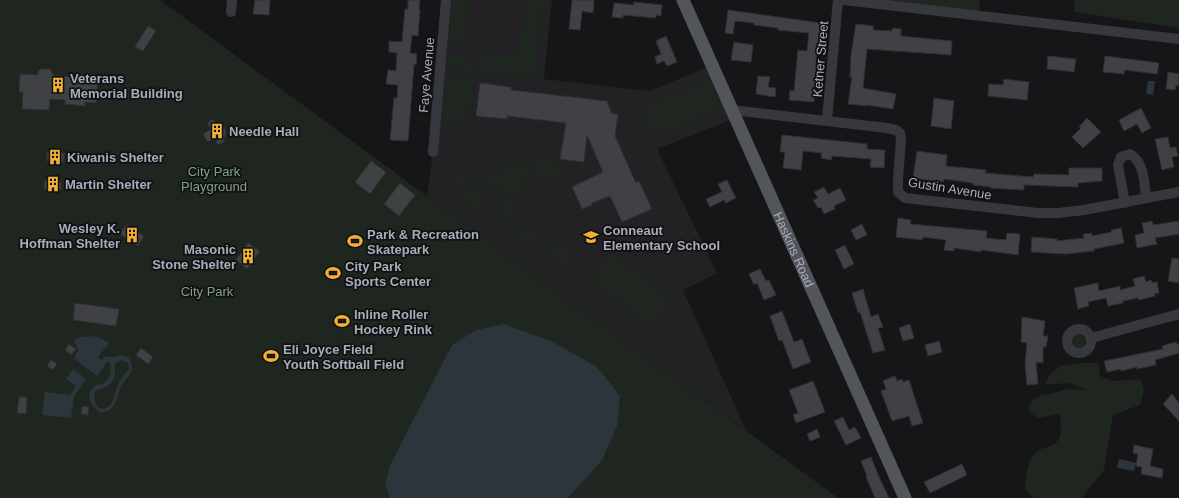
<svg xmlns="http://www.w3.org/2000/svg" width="1179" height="498" font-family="Helvetica,sans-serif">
	<rect width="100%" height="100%" fill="#161618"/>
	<path fill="#222225" d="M446,0H552L544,79L650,91L712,65L736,118L657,149L717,273L683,290L746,430L427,196L433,152Z"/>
	<g fill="#1e261f">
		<path d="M0,0H160L838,498H0Z"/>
		<path d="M452,0H471L467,45L452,43L449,38Z"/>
		<path d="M524,0H544L535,79L480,73L481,53L519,57Z"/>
		<path d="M844,0H980L979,12L895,1V6Z"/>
		<path d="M1075,0H1179V28L1074,12Z"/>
		<path d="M451,55L474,57L473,72L445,70L446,58L451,59Z"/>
		<path d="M446,75L472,77L474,79L469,124L443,121L442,118Z"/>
		<path d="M704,82H714L723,103L719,110L670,132C665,133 659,135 654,134C639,129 643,112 652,104C659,98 694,86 704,82Z"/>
		<path d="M511,155H517L516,161L519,163L529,164L527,187L511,194L509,197L510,202L516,206L508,220L494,212L502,198V192L492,187L486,185L483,177L486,174L493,172V165H498V168L501,170C509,169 510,163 511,155Z"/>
		<path d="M534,159L566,163L564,182L532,178Z"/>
		<path d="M457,168L472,172C467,191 471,188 486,198L477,212L459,201L467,188L453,183Z"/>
		<path d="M523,223L539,234L532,245L515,234Z"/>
		<path d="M552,240L573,253L564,267L543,254Z"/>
		<path d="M611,253L672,299L651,326L591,280Z"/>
		<circle cx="1078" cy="341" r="7"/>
		<path d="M1080,363H1098L1100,376L1113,381L1141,379L1144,391L1140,405L1113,415L1104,470L1086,493L1081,498H1034L1025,490C1026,476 1026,463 1036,452C1040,448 1048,448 1053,445C1063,440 1062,423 1059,414L1038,418L1028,411L1032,400L1041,395L1050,394L1068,389L1089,390L1067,383L1045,385L1049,375L1060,366Z"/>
	</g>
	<g fill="#2c353c" fill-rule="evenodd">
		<path d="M1148,81H1155L1153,95L1146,94Z"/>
		<path d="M504,324L553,342L597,367L620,396L617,426L602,460L568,498H390L385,485L390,465L452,345L476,330Z"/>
		<path d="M92,336L100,338L109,343L98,357L101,360L105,357C108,356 111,357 114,357C119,357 115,356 120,355C130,354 134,364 131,372C129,377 124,380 122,385C115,398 118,410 101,413C92,408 83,394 95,386C98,384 101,385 104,383C111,379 112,368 109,361L106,363L97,376L74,359L78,350L74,340L80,337ZM122,360L128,363L129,369C124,374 120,380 117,387C114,394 114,403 108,407C97,414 91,399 96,391C105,387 114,385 115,373C115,370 115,367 115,363Z"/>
		<path d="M73,369L86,379L74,396L71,418L42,415L45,392L70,395L76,386L66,379Z"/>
		<path d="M1119,459L1136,463L1134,471L1117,468Z"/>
	</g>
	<g fill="#404145" stroke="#303034">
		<path d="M255,0H270L269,15L253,14Z"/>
		<path d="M408,0H420L419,10H420L418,36L412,35L410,53L417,54L416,65L414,64L408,141L390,140L394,98H397L398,85L386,84L388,70L396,71L397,53L389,52V41L402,42L405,9H408Z"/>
		<path d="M572,0H594L593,13L582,11L580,30L569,29Z"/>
		<path d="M634,2L662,5L661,16L656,15V18L623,15V18L612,17L614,3L634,5Z"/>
		<path d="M728,10L821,23L819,46H817L814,102L789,100L790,90L794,91L798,50L807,51L809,33L778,30V28L754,25V23L735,21L733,34L725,33Z"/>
		<path d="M856,24L874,26L873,30L892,31L893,28L901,29V36L952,41L951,55L867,49L863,88L896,94L893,109L867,105V106L848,104L852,77H850L851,55Z"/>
		<path d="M148,26L156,31L143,51L135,47Z"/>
		<path d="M666,36L677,62L667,66L664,61L657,64L655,57L661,54L656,41Z"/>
		<path d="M734,42L753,45L751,62L731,60Z"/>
		<path d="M1048,56L1076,59L1074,72L1047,69Z"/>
		<path d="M1105,56L1159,63L1157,74L1125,70L1124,74L1103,72Z"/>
		<path d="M41,69H50L54,76L79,77V74L93,75V79H98L96,103L85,102V106L65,104V100L50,99L49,110L22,109L23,92H19L20,74L38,75V71Z"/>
		<path d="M1168,72L1179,74V86L1176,85L1175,90L1166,89Z"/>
		<path d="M758,76L770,77L768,87L776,88L775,97L756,94Z"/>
		<path d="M1004,79L1029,82L1027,100L988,96L989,84L1003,85Z"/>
		<path d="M480,83L511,87V90L607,101L612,114H618L615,136L636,183L639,181L652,209L622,222L610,196L592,203V205L582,209L572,187L603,172L587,135L584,162L560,159L566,123L507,116V119L476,116Z"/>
		<path d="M934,98L954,101L951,129L931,126Z"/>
		<path d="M1141,108L1151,128L1142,133L1137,124L1124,131L1119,120Z"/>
		<path d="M1087,118L1101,132L1083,148L1072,137L1081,128L1079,127Z"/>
		<path d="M213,119L216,123L223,126L226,132L224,140L225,141L218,145L215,138L208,142L203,134L211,129L207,123Z"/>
		<path d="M782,135L867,144V149L885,150L884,168L870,167L871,159L832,156L831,160L821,158L822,153L803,151L801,170L783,168L785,152H780Z"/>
		<path d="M1168,137L1170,148L1176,147L1178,156L1172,157L1174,167L1162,170L1155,139Z"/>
		<path d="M917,151L947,155L946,166L986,170L985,173L1033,177L1034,174L1069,175V168H1102V181L1078,183V187L1024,185V190L990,188L991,187L973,185V183L944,179V182L913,178Z"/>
		<path d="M47,152L64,153V162L47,161Z"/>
		<path d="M371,161L386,172L370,194L355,182Z"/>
		<path d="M45,180L61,182V190L44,189Z"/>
		<path d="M727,180L736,198L726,203L724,200L710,207L706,199L722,192L718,184Z"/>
		<path d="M400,183L415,195L399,216L384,204Z"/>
		<path d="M824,187L828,194L840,188L846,200L834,206L835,209L824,214L821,207L818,208L813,200L818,198L814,192Z"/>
		<path d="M898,218L911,220L910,224L987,231L986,238L1006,240L1007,233L1020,234L1018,255L981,250V252L954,248V251L944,250L946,240L923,237L922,240L896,237Z"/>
		<path d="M1152,221L1153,225L1179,221V234L1155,238L1157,244L1137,248L1135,235L1144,233L1142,223Z"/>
		<path d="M862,224L867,235L856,240L851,230Z"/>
		<path d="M126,225L144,236L138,246L120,234Z"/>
		<path d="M1121,228L1124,243L1094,249V251L1065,254L1031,252L1032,237L1057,239V241L1084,238L1083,234L1092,233V236L1112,232L1111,230Z"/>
		<path d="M248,243L260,251L247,269L236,260Z"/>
		<path d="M845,245L854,264L844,269L835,250Z"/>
		<path d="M1172,258L1179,259V283L1168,281Z"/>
		<path d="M760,269L766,281L769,280L776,295L764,300L757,283L754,285L749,274Z"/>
		<path d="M1144,276L1146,282L1151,280L1152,283L1157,282L1159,293L1154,294L1155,296L1139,300L1138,298L1123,301V303L1108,306L1106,298L1088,302L1089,306L1078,309L1074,288L1098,283L1099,291L1120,286V290L1135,286L1133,279Z"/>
		<path d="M863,289L871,317L878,314L883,327L878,328L885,350L873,353L860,312L858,313L852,293Z"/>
		<path d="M75,303L119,309L116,326L73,320Z"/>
		<path d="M782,311L794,342L802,339L811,362L793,369L782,340L779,341L770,316Z"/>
		<path d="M1022,317L1045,321L1043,336H1048L1046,347H1043V363L1036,362L1038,384L1027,385L1025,364L1027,343L1021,342Z"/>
		<path d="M910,324L914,338L903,341L899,328Z"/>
		<path d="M939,341L942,352L928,356L925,345Z"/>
		<path d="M1176,342L1177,344H1179V353L1155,360L1156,365L1137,369V367L1121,371V369L1107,372L1104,361L1163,349L1162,346Z"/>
		<path d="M69,344L76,349L71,355L65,350Z"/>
		<path d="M141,348L153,357L148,364L136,355Z"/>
		<path d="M51,360L57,364L53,370L47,366Z"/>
		<path d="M895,376L897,381L902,379L903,382L909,380L923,423L912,426L909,416L892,421L881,391L886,389L883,381Z"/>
		<path d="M813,381L825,412L796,423L793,415L798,413L789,390Z"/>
		<path d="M1172,394L1179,403V421L1163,404Z"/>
		<path d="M19,397H27L26,414L17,413Z"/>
		<path d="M82,406L89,407L88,415L81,414Z"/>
		<path d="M843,417L849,430L855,427L861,438L846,445L834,421Z"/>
		<path d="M817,429L820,437L810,441L807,434Z"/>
		<path d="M1134,445L1153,449L1150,466L1163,469L1162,478L1141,474L1142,467L1136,466L1138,454L1133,453Z"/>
		<path d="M871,457L880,479L889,498H875L866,477L867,476L861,461Z"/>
		<path d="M962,464L967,475L930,493L924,482Z"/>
	</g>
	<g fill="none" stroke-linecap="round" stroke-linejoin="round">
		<g stroke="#37383d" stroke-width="10">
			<path d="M844,0L1179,39"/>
			<path d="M231,12L232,0"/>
			<path d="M732,110L887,128L896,130L900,133L901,140L898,179V192L905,198L1012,210L1038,213H1058L1084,210L1179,192"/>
			<path d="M827,120L838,0"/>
			<path d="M433,152L446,0"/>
			<path d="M1125,203L1118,165L1121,157L1130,154C1145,163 1144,183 1146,198"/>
			<circle cx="1079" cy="341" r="12"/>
			<path d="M1091,338L1179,314"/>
		</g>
		<path stroke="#53555c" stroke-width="13" id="s1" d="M683,0L905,498"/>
	</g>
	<defs>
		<g id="building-bare" transform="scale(1.2)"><path d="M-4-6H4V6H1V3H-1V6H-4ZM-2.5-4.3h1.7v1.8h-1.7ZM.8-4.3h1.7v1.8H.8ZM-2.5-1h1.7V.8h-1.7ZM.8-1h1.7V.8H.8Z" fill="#f2b134" stroke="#111113" stroke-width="2.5" paint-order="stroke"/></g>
		<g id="school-bare" transform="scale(1.2)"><path d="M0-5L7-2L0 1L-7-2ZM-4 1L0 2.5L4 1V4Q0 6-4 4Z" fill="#f2b134" stroke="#111113" stroke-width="2.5" paint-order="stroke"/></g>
		<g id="stadium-bare" transform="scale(1.2)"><path d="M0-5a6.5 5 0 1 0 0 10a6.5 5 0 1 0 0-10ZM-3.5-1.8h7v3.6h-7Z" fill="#f2b134" stroke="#111113" stroke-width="2.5" paint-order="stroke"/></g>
	</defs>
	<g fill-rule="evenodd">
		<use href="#building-bare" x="58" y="85"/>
		<use href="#building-bare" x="217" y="131"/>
		<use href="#building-bare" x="55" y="157"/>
		<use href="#building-bare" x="53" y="184"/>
		<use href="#building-bare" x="132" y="235"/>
		<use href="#school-bare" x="591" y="237"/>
		<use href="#stadium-bare" x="355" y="241"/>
		<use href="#building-bare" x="248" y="256"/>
		<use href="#stadium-bare" x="333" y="273"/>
		<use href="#stadium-bare" x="342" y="321"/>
		<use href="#stadium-bare" x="271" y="356"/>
	</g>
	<g text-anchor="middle" stroke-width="3.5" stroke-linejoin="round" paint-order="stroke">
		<g font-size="13" fill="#a8adb8" stroke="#111113">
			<text transform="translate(820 59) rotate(-85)" y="5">Ketner Street</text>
			<text transform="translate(426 75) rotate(-85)" y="5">Faye Avenue</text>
			<text transform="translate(950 188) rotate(9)" y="5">Gustin Avenue</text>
			<text dy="5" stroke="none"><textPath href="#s1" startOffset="273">Haskins Road</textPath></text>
		</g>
		<g font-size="13" font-weight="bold" fill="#a8adb8" stroke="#111113" text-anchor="start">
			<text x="70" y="83">Veterans<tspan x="70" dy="15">Memorial Building</tspan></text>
			<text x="229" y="136">Needle Hall</text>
			<text x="67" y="162">Kiwanis Shelter</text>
			<text x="65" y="189">Martin Shelter</text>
			<text x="120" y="233" text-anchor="end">Wesley K.<tspan x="120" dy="15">Hoffman Shelter</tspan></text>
			<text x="603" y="235">Conneaut<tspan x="603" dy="15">Elementary School</tspan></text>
			<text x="367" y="239">Park &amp; Recreation<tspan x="367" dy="15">Skatepark</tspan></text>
			<text x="236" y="254" text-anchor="end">Masonic<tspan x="236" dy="15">Stone Shelter</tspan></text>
			<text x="345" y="271">City Park<tspan x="345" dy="15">Sports Center</tspan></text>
			<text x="354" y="319">Inline Roller<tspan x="354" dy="15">Hockey Rink</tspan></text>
			<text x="283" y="354">Eli Joyce Field<tspan x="283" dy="15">Youth Softball Field</tspan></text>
		</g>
		<g font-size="13" fill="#7fa381" stroke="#111113">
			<text x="214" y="176">City Park<tspan x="214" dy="15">Playground</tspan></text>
			<text x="207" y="296">City Park</text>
		</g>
	</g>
</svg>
